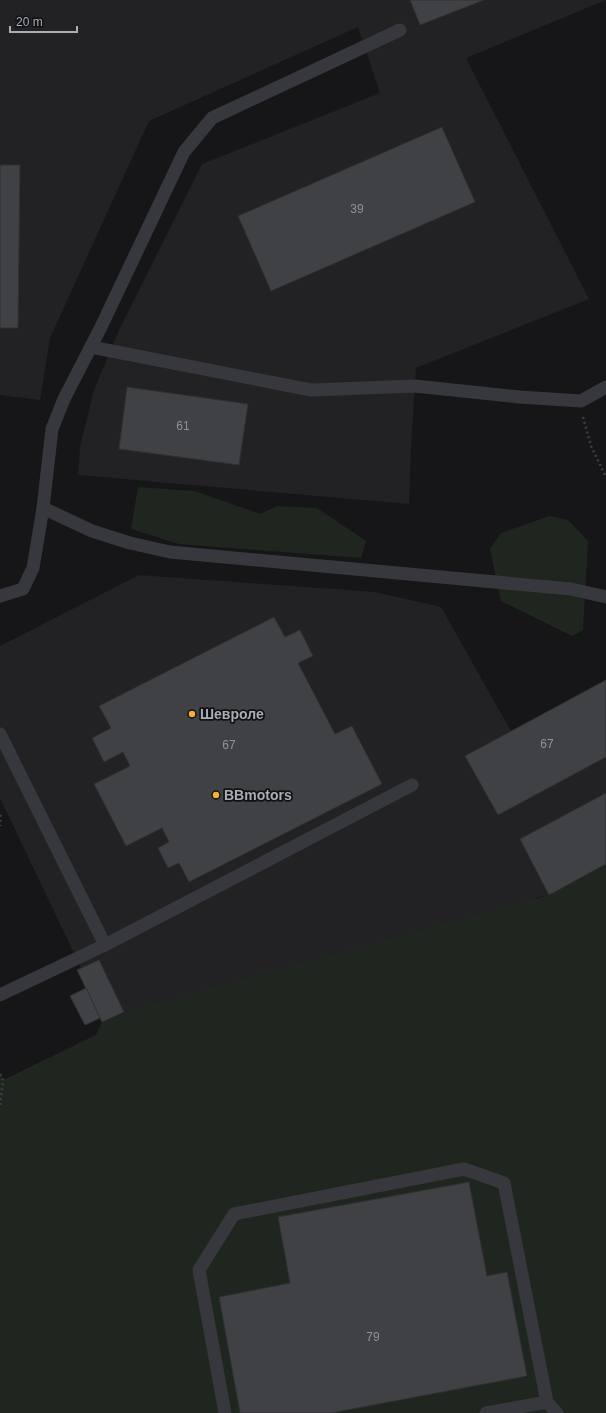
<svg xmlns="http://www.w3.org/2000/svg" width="606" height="1413" font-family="Helvetica,sans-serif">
	<rect width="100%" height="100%" fill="#161618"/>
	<g fill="#222225">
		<path d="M0,0H606L466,58L589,299L416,368L411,446L409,504L78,475L80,447L94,390L119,330L202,164L380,93L358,27L149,121L50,338L40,400L0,395Z"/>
		<path d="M139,575L375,592L441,607L511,731L606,680V864L549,895L535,898L606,1413L78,1043L97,1035L124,1012L102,1022L77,970L81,968L0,798V646Z"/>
	</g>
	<g fill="#1e261f">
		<path d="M138,487L195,491L260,514L277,506L317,508L366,541L361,558L179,544L131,529Z"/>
		<path d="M549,516L568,520L588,541L583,630L572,636L501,601L490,549L501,533Z"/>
		<path d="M606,864V1413H0V1074L3,1080L96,1035L102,1022L124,1012L549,895Z"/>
	</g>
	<g fill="#404145" stroke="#303034">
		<path d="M410,0H484L420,25Z"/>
		<path d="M442,127L475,202L271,291L238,216Z"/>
		<path d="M0,165H20L18,328H0Z"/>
		<path d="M127,387L248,404L239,465L119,449Z"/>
		<path d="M274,617L285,637L300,630L313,656L298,663L335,734L352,726L382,784L189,882L179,863L168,868L158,848L169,842L162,828L126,846L94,784L130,766L123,752L104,762L92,738L111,728L99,706Z"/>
		<path d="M606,680V757L498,815L465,756Z"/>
		<path d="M606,793V864L549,895L520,839Z"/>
		<path d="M99,960L124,1012L102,1022L77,970Z"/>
		<path d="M86,988L100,1018L85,1025L70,996Z"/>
		<path d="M469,1182L487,1276L507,1272L527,1376L331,1413H240L219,1297L290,1283L278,1217Z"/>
	</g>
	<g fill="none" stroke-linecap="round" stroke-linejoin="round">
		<g stroke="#3d3f44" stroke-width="2.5" stroke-dasharray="2 3" stroke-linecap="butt">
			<path d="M583,417L591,446L606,477"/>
			<path d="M0,815L1,817L0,826"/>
			<path d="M0,1074L3,1080L0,1107"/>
		</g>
		<g stroke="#37383d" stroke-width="13">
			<path d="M91,347L311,390L415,386L519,397L581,401L606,387"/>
			<path d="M43,508L92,531L130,543L170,552L571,589L606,597"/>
			<path d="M0,596L23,589L33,568L43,508L52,429L64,399L101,327L184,152L212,118L400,30"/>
			<path d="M0,734L105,945"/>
			<path d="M0,995L105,945L412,785"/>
			<path d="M225,1413L199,1270L234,1214L464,1169L504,1183L547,1402"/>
			<path d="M486,1413L547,1402L557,1413"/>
		</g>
	</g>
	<g fill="#f2b134" stroke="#111113" stroke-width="1.5">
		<circle cx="192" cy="714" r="4"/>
		<circle cx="216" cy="795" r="4"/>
	</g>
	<g text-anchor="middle" stroke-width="3.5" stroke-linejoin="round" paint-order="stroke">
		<g font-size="12" fill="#8e929b">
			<text x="357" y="213">39</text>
			<text x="183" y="430">61</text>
			<text x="547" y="748">67</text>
			<text x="229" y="749">67</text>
			<text x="373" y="1341">79</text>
		</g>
		<g font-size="14" font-weight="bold" fill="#a8adb8" stroke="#111113" text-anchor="start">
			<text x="200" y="719">Шевроле</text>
			<text x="224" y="800">BBmotors</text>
		</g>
	</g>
	<path d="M10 26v6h67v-6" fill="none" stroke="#a8adb8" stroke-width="2"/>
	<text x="16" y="26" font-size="12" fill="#a8adb8" stroke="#111113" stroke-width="3" paint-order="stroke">20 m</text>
</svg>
